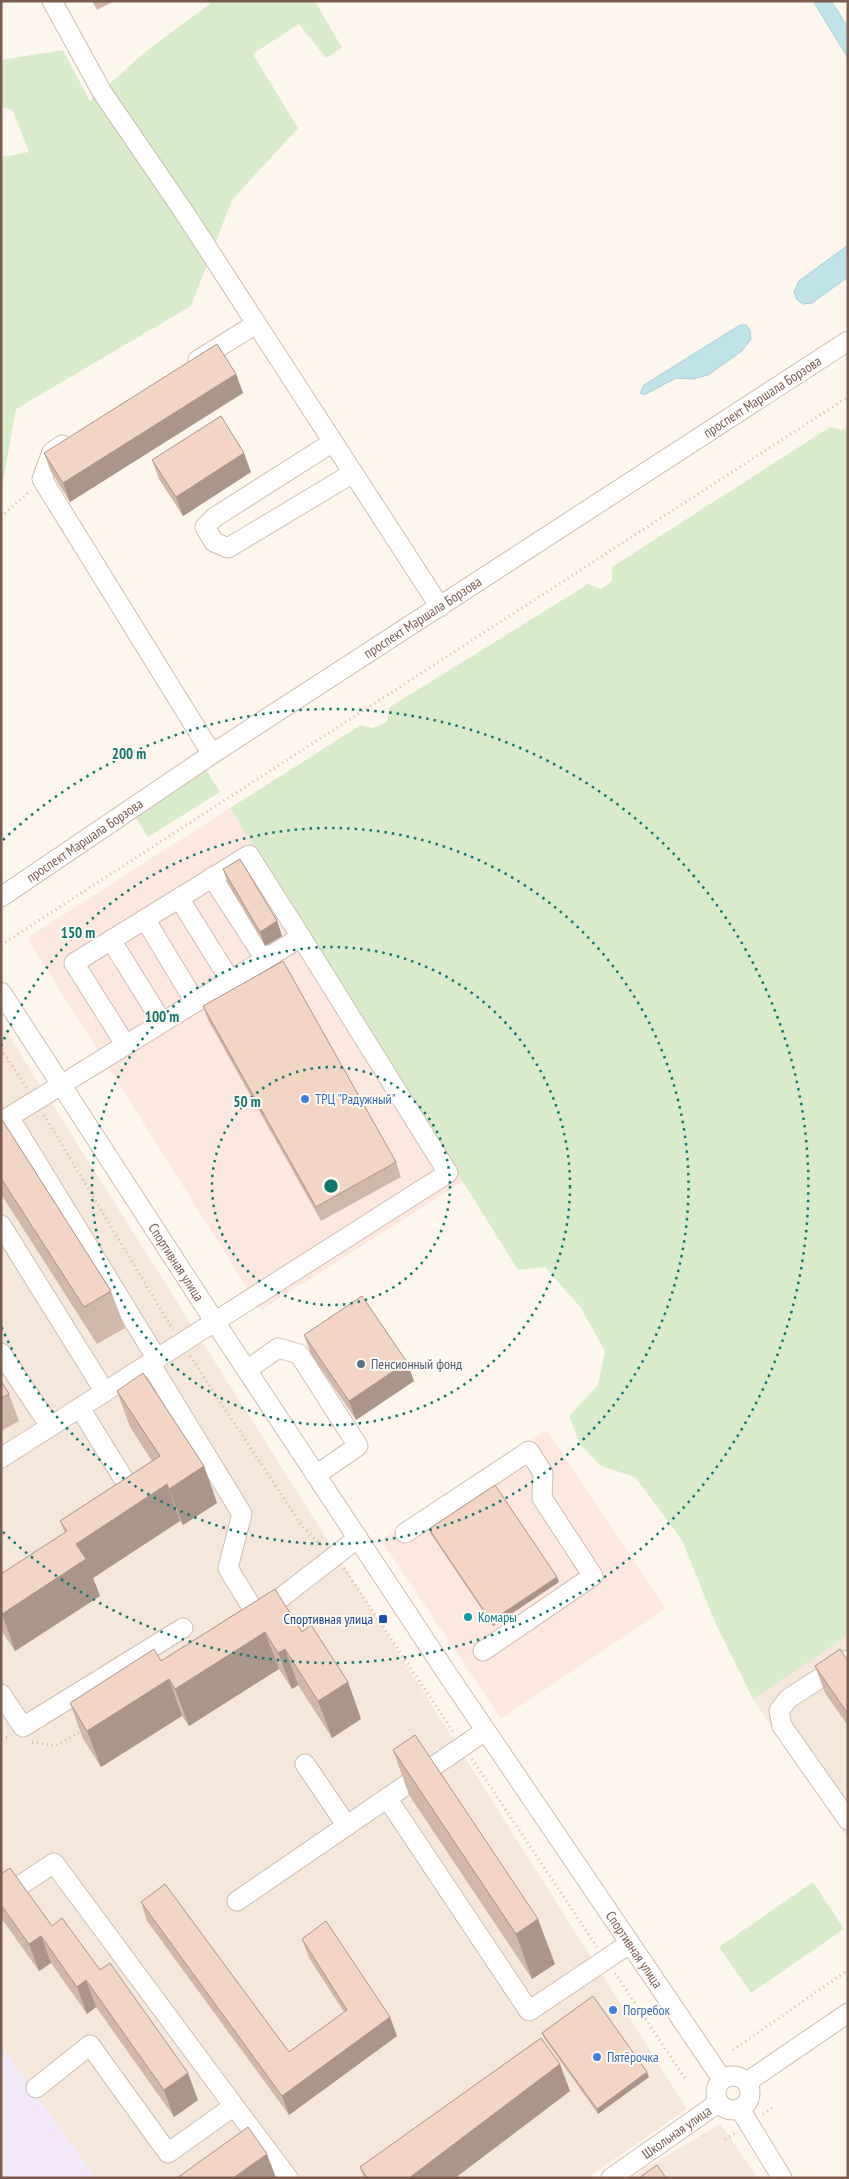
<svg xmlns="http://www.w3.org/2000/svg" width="849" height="2179" font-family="'PT Sans Narrow',sans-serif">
	<rect width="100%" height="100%" fill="#fdf6ec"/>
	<g fill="#f5e8da">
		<path d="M1,1023L687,2109L587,2178H1Z"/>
		<path d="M848,1635V1839L753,1699Z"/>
		<path d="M720,2124L758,2178H632L644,2169Z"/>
	</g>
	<g fill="#fde8e0">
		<path d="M230,808L464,1181L261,1310L27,938Z"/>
		<path d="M547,1430L666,1609L501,1719L381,1540Z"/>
	</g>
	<path fill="#f3e8fa" d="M4,2050L96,2178H1V2051Z"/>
	<g fill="#d8ecc9">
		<path d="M214,1H315L342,48L326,58L299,24L253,54L298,128L232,200L191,306L16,409L1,493V157L29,152L12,109L1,108V60L63,50L90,101L150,48Z"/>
		<path d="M830,427L841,430L848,428V1635L753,1699L714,1620L682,1540L635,1477L601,1466L580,1444L569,1416L598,1385L605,1351L581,1308L545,1267L518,1270L230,808L361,725L373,728L387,722L390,707L588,584L601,589L612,581V567Z"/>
		<path d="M206,770L220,792L148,837L134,815Z"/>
		<path d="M813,1882L844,1929L751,1993L719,1947Z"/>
	</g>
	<g fill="#bfe3e8" stroke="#a5d3da">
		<path d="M813,1H831L848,27V58Z"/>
		<path d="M848,245V277L812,303L803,304L797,300L794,292L799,281Z"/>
		<path d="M740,325H746L750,330L751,339L742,351L708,375L693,379L676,378L644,395L640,393L644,385Z"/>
	</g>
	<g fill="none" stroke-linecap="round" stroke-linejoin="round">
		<g stroke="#d1beb0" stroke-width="21">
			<g id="minor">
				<path d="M52,1L102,92L184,212L440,607"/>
				<path d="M198,360L256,324"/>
				<path d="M333,442L215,517L205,527L214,542L228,548L353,473"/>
				<path d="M62,445L52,452L42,479L212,754"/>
				<path d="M212,877L265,959"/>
				<path id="s1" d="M1,897L212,754L848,341"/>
				<path d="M179,898L230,980"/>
				<path d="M145,919L195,1002"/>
				<path d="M111,940L162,1022"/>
				<path id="s2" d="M1,992L215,1322L448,1675L722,2079"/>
				<path d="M125,1044L74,963L249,855L301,937"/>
				<path d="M9,1117L157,1359"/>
				<path d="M1,1122L301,937L448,1173L1,1458"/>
				<path d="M1,1225L105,1392"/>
				<path d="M1,1353L50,1426"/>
				<path d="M150,1363L242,1514L228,1568L257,1616"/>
				<path d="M247,1370L278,1348L299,1354L358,1446L316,1475"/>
				<path d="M80,1408L131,1491L123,1496"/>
				<path d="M405,1533L529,1451L543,1473L542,1498L593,1576L483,1651"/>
				<path d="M260,1614L358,1538"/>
				<path d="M848,1660L788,1699L779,1711L782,1726L848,1820"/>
				<path d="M1,1694L23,1727L183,1628"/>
				<path d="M305,1764L347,1826"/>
				<path d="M387,1798L529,2011L629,1944"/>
				<path d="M1,1898L54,1863L234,2106"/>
				<path d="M237,1901L485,1731"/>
				<circle cx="733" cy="2093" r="17"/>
				<path d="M747,2082L848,2013"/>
				<path d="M36,2088L90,2045L168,2153L234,2106L288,2178"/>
				<path d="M740,2109L782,2178"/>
				<path id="s3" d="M611,2178L718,2103"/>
			</g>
		</g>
		<g stroke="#d9b8a5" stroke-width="3" stroke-dasharray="1 4" stroke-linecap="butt">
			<path d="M1,517L31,490"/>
			<path d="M1,945L848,397"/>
			<path d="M1,1049L27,1088"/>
			<path d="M44,1115L173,1330"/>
			<path d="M190,1356L302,1526L322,1546"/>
			<path d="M344,1568L454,1733"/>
			<path d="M1,1737L11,1738"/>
			<path d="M32,1742L56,1746L83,1730"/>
			<path d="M472,1759L597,1947"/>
			<path d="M615,1973L686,2080"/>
			<path d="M733,2050L848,1970"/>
			<path d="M763,2114L772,2108"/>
			<path d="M725,2139L735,2133"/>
		</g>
		<use href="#minor" stroke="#fff" stroke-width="19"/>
	</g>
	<g fill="#d1b7a8">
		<path d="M92,1H114L97,10Z"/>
		<path d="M236,374L243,393L70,502L51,472L44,453Z"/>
		<path d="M152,460L251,472L183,516L159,479Z"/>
		<path d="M223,869L277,921L282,936L265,946L228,884Z"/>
		<path d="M203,1006L396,1162L401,1177L321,1221L208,1020Z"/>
		<path d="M1,1118L111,1291L125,1328L97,1344L1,1194Z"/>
		<path d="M304,1335L414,1381L356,1420L311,1354Z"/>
		<path d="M1,1381L9,1394L19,1421L1,1431Z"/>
		<path d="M117,1391L204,1466L217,1503L183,1525L180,1521L93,1578L100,1596L15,1651L1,1630V1574L65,1533L60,1521L152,1461L130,1427Z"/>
		<path d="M429,1529L557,1577L559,1582L493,1626L431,1534Z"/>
		<path d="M275,1589L302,1632L348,1682L361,1719L332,1738L298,1685L292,1689L279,1669L189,1726L182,1716L101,1767L83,1739L70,1703L161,1661Z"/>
		<path d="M848,1661V1726L825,1693L815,1666Z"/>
		<path d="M393,1750L555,1964L532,1979L409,1795Z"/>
		<path d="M1,1874L52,1926L100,1970L198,2100L174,2117L96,2007L87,2014L51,1963L39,1971L1,1918Z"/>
		<path d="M141,1902L289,2052L344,2012L309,1958L302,1939L390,2017L397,2036L289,2115L147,1921Z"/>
		<path d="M542,2033L649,2077L598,2114L544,2038Z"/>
		<path d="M570,2091L455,2178H364L360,2167Z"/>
	</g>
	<g fill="#aa9588">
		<path d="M236,374L243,393L70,502L63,483Z"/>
		<path d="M244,453L251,472L183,516L176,497Z"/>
		<path d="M277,921L282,936L265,946L260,932Z"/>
		<path d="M407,1362L414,1381L356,1420L349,1401Z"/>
		<path d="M204,1466L217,1503L183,1525L169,1489Z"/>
		<path d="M167,1484L180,1521L93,1578L100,1596L15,1651L2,1614L76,1544Z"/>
		<path d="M557,1577L559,1582L493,1626L491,1621Z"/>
		<path d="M265,1632L279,1669L189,1726L175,1689Z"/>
		<path d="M285,1649L298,1685L292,1689L278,1653Z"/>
		<path d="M169,1679L182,1716L101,1767L87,1731Z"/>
		<path d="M348,1682L361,1719L332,1738L318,1701Z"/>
		<path d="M538,1919L555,1964L532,1979L516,1934Z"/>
		<path d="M41,1936L51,1963L39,1971L29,1944Z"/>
		<path d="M86,1980L96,2007L87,2014L77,1987Z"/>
		<path d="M390,2017L397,2036L289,2115L282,2096Z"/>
		<path d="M560,2064L570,2091L455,2178H409Z"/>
		<path d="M647,2072L649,2077L598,2114L597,2109Z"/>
		<path d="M188,2073L198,2100L174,2117L164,2090Z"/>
		<path d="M267,2154L276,2178H233Z"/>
	</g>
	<g fill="#f3d5c3" stroke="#aa9588">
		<path d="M217,344L236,374L63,483L44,453Z"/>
		<path d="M221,416L244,453L176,497L152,460Z"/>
		<path d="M240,859L277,921L260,932L223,869Z"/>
		<path d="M283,961L396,1162L316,1207L203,1006Z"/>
		<path d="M1,1118L111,1291L84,1307L1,1178Z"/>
		<path d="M362,1296L407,1362L349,1401L304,1335Z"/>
		<path d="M143,1373L204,1466L169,1489L167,1484L76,1544L86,1559L2,1614L1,1613V1574L67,1531L60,1521L160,1456L117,1391Z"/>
		<path d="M1,1381L9,1394L1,1398Z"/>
		<path d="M495,1485L557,1577L491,1621L429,1529Z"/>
		<path d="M275,1589L302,1632L311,1625L348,1682L318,1701L285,1649L278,1653L265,1632L175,1689L169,1679L87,1731L70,1703L154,1649L161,1661Z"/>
		<path d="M840,1649L848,1661V1714L815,1666Z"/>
		<path d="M415,1735L538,1919L516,1934L393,1750Z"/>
		<path d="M10,1868L52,1926L62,1918L100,1970L110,1963L188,2073L164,2090L86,1980L77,1987L41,1936L29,1944L1,1905V1874Z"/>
		<path d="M165,1884L289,2052L347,2010L302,1939L326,1921L390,2017L282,2096L141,1902Z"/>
		<path d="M593,1996L647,2072L597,2109L542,2033Z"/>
		<path d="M541,2038L560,2064L409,2178H367L360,2167Z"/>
		<path d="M248,2127L267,2154L233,2178H177Z"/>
		<path d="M657,2165L666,2178H639Z"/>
	</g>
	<g fill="none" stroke="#0f766e" stroke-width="2.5" stroke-dasharray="2.5 5">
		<circle cx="331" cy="1186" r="119"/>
		<circle cx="331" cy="1186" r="239"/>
		<path d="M1 1046A358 358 0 1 1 1 1326"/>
		<path d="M3 840A477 477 0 1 1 3 1532"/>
	</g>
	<g fill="#3f7fe0" stroke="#fffaf3" stroke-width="2">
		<circle cx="305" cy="1099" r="5"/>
		<circle cx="613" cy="2010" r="5"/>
		<circle cx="597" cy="2057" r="5"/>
	</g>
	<circle fill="#5c6f8a" stroke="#fffaf3" stroke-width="2" cx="361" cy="1364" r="5"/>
	<circle fill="#0f9aa8" stroke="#fffaf3" stroke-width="2" cx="468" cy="1617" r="5"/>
	<rect fill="#1a4fb4" stroke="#fffaf3" stroke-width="2" x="378" y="1614" width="10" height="10" rx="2.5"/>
	<g text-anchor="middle" stroke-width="4" stroke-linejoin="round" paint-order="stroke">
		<g font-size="14" fill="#7a5c4d" stroke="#fffaf3">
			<text dy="5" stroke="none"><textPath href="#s1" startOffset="911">проспект Маршала Борзова</textPath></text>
			<text dy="5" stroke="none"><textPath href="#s1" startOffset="506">проспект Маршала Борзова</textPath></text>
			<text dy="5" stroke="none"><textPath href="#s1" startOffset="101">проспект Маршала Борзова</textPath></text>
			<text dy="5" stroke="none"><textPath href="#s2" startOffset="322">Спортивная улица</textPath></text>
			<text dy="5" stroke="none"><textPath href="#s2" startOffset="1148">Спортивная улица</textPath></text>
			<text dy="5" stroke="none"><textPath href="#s3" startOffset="80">Школьная улица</textPath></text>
		</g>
		<g font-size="14" fill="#366cbe" stroke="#fffaf3" text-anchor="start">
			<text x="315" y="1104">ТРЦ "Радужный"</text>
			<text x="623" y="2015">Погребок</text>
			<text x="607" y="2062">Пятёрочка</text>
		</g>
		<g font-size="14" fill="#4e5e75" stroke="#fffaf3" text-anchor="start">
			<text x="371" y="1369">Пенсионный фонд</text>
		</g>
		<g font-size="14" fill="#0d838f" stroke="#fffaf3" text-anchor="start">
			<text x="478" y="1622">Комары</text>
		</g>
		<g font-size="14" fill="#164399" stroke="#fffaf3" text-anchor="end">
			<text x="373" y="1624">Спортивная улица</text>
		</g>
	</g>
	<circle cx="331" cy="1186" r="8" fill="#0f766e" stroke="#fffaf3" stroke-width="2.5"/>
	<g font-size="15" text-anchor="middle" font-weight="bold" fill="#0f766e" stroke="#fffaf3" stroke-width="4" stroke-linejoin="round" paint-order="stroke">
		<text x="129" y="759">200 m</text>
		<text x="78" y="938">150 m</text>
		<text x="162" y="1022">100 m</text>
		<text x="247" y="1107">50 m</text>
	</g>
	<rect width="849" height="2179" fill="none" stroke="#7a5c4d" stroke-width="5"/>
</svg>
